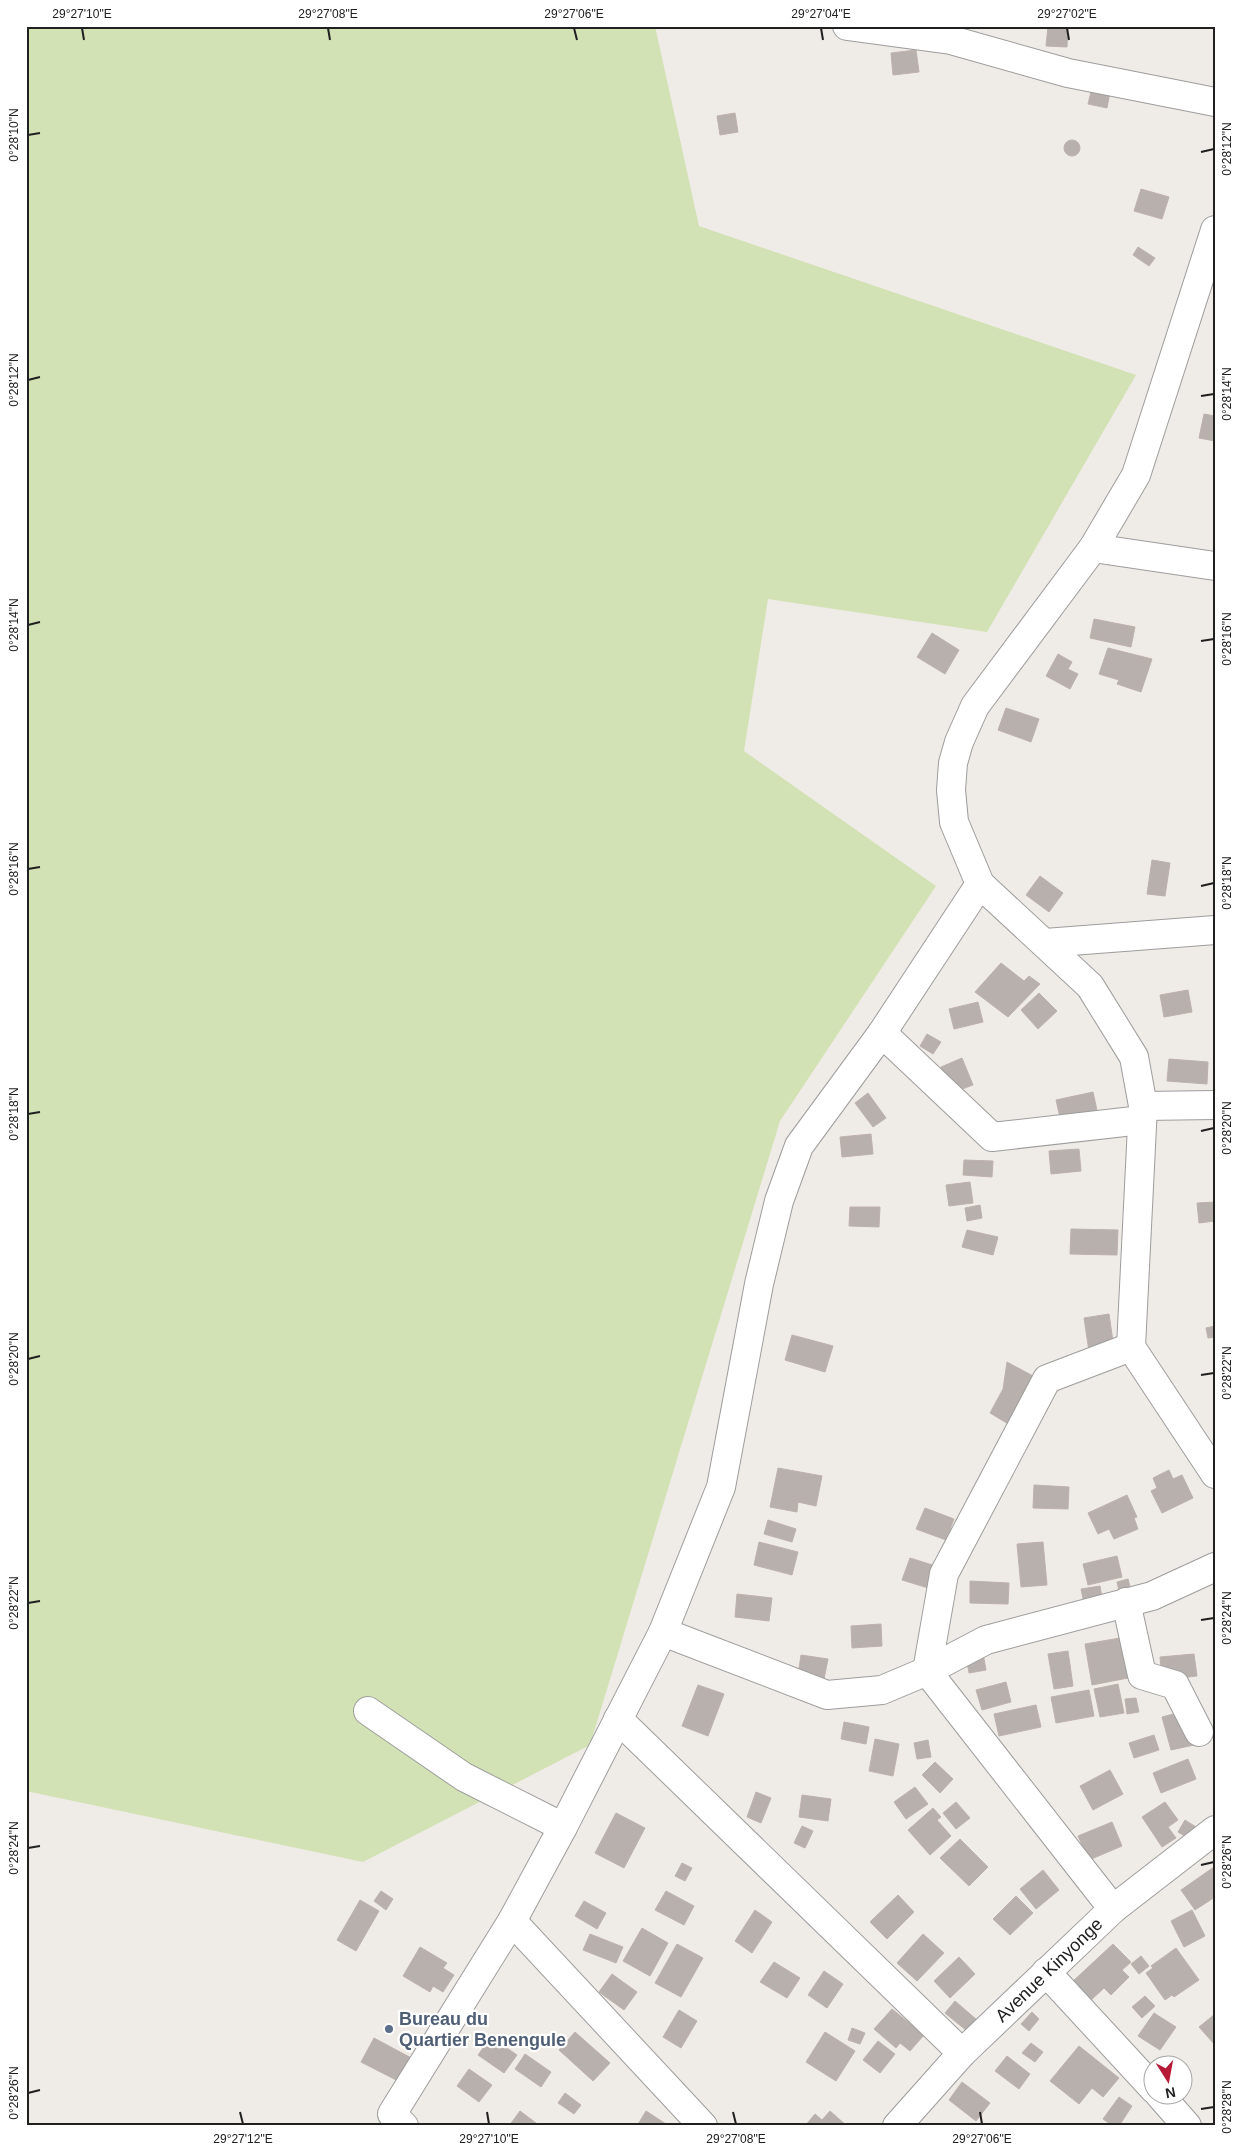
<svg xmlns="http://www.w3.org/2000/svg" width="1241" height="2152" font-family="Arial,sans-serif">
	<rect width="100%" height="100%" fill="#efebe7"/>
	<path fill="#d3e2b4" d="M26,26H655L699,226L1136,375L987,632L768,599L744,751L936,886L780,1121L590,1745L363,1862L26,1791Z"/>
	<g fill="#b8b0ad" stroke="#bfb1ac">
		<path d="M1048,26H1068L1067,47L1046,46Z"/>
		<path d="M916,50L919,72L893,75L891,53Z"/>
		<path d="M1092,88L1110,92L1107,108L1088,104Z"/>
		<path d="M735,113L738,132L720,135L717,116Z"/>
		<circle cx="1072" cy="148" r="8"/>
		<path d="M1141,189L1169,197L1162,219L1134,211Z"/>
		<path d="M1138,247L1155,258L1149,266L1133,255Z"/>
		<path d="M1204,414L1215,416V441L1199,438Z"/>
		<path d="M1094,619L1135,627L1131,647L1090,638Z"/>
		<path d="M932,633L959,650L945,674L917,657Z"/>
		<path d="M1108,648L1152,659L1141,692L1117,684L1119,680L1099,674Z"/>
		<path d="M1058,654L1072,662L1068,669L1078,674L1070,689L1046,676Z"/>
		<path d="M1006,708L1039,719L1031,742L998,730Z"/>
		<path d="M1152,860L1170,863L1165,896L1147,894Z"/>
		<path d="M1040,876L1063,893L1049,912L1026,895Z"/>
		<path d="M1001,963L1024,981L1029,976L1040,984L1008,1017L975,992Z"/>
		<path d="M1188,990L1192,1012L1164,1017L1160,995Z"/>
		<path d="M1039,993L1057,1011L1038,1029L1021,1010Z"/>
		<path d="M978,1002L983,1022L954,1029L949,1009Z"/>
		<path d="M927,1034L941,1042L933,1054L920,1046Z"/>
		<path d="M962,1058L973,1085L951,1093L941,1067Z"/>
		<path d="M1169,1059L1208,1062L1207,1084L1167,1081Z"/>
		<path d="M1093,1092L1098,1115L1061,1122L1056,1100Z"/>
		<path d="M868,1093L886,1118L873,1127L855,1103Z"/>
		<path d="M871,1134L873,1154L842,1157L840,1137Z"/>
		<path d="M1079,1149L1081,1171L1051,1174L1049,1151Z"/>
		<path d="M964,1160L993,1161L992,1177L963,1175Z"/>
		<path d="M970,1182L973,1203L949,1206L946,1185Z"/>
		<path d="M1215,1202V1221L1199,1223L1197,1203Z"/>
		<path d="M980,1205L982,1218L967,1221L965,1208Z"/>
		<path d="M850,1207H880L879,1227L849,1226Z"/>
		<path d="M1071,1229L1118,1230L1117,1255L1070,1254Z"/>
		<path d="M967,1230L998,1237L993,1255L962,1247Z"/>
		<path d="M1109,1314L1115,1355L1090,1358L1084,1318Z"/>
		<path d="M1215,1326V1337L1208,1338L1206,1328Z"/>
		<path d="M792,1335L833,1346L825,1372L785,1360Z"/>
		<path d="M1007,1362L1033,1376L1037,1385L1015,1428L990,1413L1003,1389Z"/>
		<path d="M778,1468L822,1476L816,1506L798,1502L797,1512L770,1507Z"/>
		<path d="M1169,1470L1173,1479L1182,1475L1193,1498L1162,1513L1151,1491L1157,1488L1153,1478Z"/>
		<path d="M1034,1485L1069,1487L1068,1509L1033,1508Z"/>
		<path d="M1127,1495L1137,1517L1134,1518L1138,1529L1114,1539L1109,1529L1098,1534L1088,1513Z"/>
		<path d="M925,1508L954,1519L946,1540L916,1529Z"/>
		<path d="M768,1520L796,1529L792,1542L764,1534Z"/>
		<path d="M759,1542L798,1552L792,1575L754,1565Z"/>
		<path d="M1043,1542L1047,1585L1021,1587L1017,1544Z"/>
		<path d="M1117,1556L1122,1577L1088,1585L1083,1564Z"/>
		<path d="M910,1558L945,1569L938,1591L902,1580Z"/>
		<path d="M1128,1579L1133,1598L1121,1600L1117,1582Z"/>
		<path d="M970,1581L1009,1583L1008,1604L970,1603Z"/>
		<path d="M1100,1586L1104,1609L1086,1613L1081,1589Z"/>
		<path d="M737,1594L772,1598L769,1621L735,1617Z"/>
		<path d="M881,1624L882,1646L852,1648L851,1626Z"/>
		<path d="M1126,1637L1131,1664L1126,1665L1128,1678L1092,1685L1085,1644Z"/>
		<path d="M1068,1651L1073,1686L1054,1689L1048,1654Z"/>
		<path d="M983,1653L986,1670L969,1673L966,1657Z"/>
		<path d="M1194,1654L1197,1676L1162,1680L1160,1657Z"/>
		<path d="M801,1655L828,1659L824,1679L798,1675Z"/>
		<path d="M1006,1682L1011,1702L982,1710L976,1690Z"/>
		<path d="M1118,1684L1124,1713L1100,1717L1094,1689Z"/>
		<path d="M698,1685L724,1694L708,1736L682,1726Z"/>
		<path d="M1089,1690L1094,1716L1056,1723L1051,1697Z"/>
		<path d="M1136,1698L1139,1712L1127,1714L1125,1699Z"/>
		<path d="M1036,1705L1041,1727L999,1736L994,1714Z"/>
		<path d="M1185,1711L1194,1745L1171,1750L1162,1717Z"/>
		<path d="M844,1722L869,1727L866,1744L841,1739Z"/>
		<path d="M1154,1735L1159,1750L1134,1758L1129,1743Z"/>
		<path d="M875,1739L899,1744L893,1776L869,1771Z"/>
		<path d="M928,1740L931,1757L917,1759L914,1743Z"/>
		<path d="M1188,1759L1196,1779L1161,1793L1153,1773Z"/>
		<path d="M935,1762L953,1779L940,1793L922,1775Z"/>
		<path d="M1110,1770L1123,1794L1093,1810L1080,1786Z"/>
		<path d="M915,1787L928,1804L906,1819L894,1802Z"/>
		<path d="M756,1792L771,1798L761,1823L747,1817Z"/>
		<path d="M802,1795L831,1799L828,1821L799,1817Z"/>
		<path d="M956,1802L970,1818L956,1829L943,1813Z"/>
		<path d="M1165,1802L1178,1820L1168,1827L1176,1838L1162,1847L1142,1817Z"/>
		<path d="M933,1808L941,1817L937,1820L951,1836L930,1855L908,1830Z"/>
		<path d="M616,1813L645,1828L624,1868L595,1853Z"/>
		<path d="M1185,1820L1207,1834L1200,1845L1178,1832Z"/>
		<path d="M1112,1822L1122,1846L1089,1860L1078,1836Z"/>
		<path d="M802,1826L813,1831L805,1848L794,1843Z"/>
		<path d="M960,1839L988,1867L969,1886L940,1858Z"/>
		<path d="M682,1863L692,1868L685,1881L675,1876Z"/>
		<path d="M1214,1867L1215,1897L1195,1910L1181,1890Z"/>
		<path d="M1043,1870L1059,1890L1036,1909L1020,1889Z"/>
		<path d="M381,1891L393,1899L386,1910L374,1901Z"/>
		<path d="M666,1891L694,1906L684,1925L655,1910Z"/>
		<path d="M898,1895L914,1912L887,1939L870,1922Z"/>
		<path d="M1016,1896L1033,1913L1010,1935L993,1919Z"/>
		<path d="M360,1900L379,1911L356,1951L337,1940Z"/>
		<path d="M584,1901L606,1913L597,1929L575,1916Z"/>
		<path d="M755,1910L772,1922L752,1953L735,1941Z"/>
		<path d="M1192,1910L1205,1936L1184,1947L1171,1921Z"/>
		<path d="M642,1928L668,1943L650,1976L623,1961Z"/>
		<path d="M590,1934L623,1947L616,1963L583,1950Z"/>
		<path d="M923,1934L944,1953L917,1981L897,1963Z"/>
		<path d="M677,1944L703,1958L681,1997L655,1983Z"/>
		<path d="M1113,1944L1131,1962L1122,1970L1129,1977L1111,1995L1104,1988L1089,2002L1071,1983Z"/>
		<path d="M420,1947L447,1963L443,1968L454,1975L443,1992L433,1986L430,1992L403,1976Z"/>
		<path d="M1176,1948L1199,1980L1174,1997L1172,1995L1165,2000L1146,1973L1153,1968L1151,1966Z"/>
		<path d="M1141,1956L1149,1966L1139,1974L1131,1964Z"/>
		<path d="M959,1957L975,1974L950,1998L934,1981Z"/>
		<path d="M774,1962L800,1978L787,1998L760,1982Z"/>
		<path d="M824,1971L843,1984L827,2008L808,1995Z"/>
		<path d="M612,1974L637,1992L624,2010L599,1992Z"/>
		<path d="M1145,1996L1155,2006L1142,2018L1132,2007Z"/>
		<path d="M955,2001L977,2020L967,2031L945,2013Z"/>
		<path d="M892,2009L924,2035L910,2051L900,2043L896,2048L874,2029Z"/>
		<path d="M679,2010L697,2021L681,2048L663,2037Z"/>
		<path d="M1032,2012L1039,2019L1029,2031L1021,2024Z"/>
		<path d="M1154,2013L1176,2027L1160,2050L1138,2036Z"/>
		<path d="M1215,2014V2045L1199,2027Z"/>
		<path d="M852,2028L865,2033L860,2044L848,2040Z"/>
		<path d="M575,2032L610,2063L593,2081L559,2050Z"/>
		<path d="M825,2032L855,2051L836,2081L806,2062Z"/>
		<path d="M491,2037L517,2055L504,2073L478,2055Z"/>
		<path d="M374,2038L415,2060L402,2083L361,2062Z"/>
		<path d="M878,2041L895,2054L880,2073L863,2060Z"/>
		<path d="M1031,2043L1043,2052L1035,2062L1022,2053Z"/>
		<path d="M1079,2046L1119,2078L1103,2097L1092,2088L1079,2104L1050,2081Z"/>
		<path d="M525,2054L551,2072L541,2087L515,2069Z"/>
		<path d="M1007,2056L1030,2074L1019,2089L995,2071Z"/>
		<path d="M469,2069L492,2085L479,2102L457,2086Z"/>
		<path d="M962,2082L990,2103L976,2121L949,2100Z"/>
		<path d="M565,2093L581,2105L574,2114L558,2103Z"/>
		<path d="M1119,2097L1132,2106L1119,2126H1113L1103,2119Z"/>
		<path d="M520,2111L540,2126H509Z"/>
		<path d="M646,2111L669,2126H637Z"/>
		<path d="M830,2111L847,2126H805L815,2114L822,2120Z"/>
	</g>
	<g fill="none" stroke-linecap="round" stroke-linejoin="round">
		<g stroke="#9d9d9d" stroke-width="30">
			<g id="minor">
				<path d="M847,26L951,40L1068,73L1215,102"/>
				<path d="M1215,230L1136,475L1093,548L975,706L959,742L953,763L951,790L954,822L980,884L1090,986L1134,1057L1143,1106L1131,1347L1215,1474"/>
				<path d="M1093,548L1215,566"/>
				<path d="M1045,943L1215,930"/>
				<path d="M882,1033L992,1137L1142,1120"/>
				<path d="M1143,1106L1215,1105"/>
				<path d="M1126,1602L1142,1675L1175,1685L1199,1732"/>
				<path d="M663,1632L827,1695L882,1690L927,1671L986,1640L1152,1596L1215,1567"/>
				<path d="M368,1711L464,1777L563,1827"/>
				<path d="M618,1719L962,2053"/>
				<path d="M1113,1909L927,1671L944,1574L1047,1379L1131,1347"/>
				<path d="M512,1921L703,2126"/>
				<path d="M1046,1972L1154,2089"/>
				<path d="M1159,2094L1187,2126"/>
				<path d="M404,2126L392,2114L512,1921L563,1827L663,1632L721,1487L759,1284L779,1201L799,1146L882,1033L980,884"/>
				<path d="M897,2126L962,2053L1113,1909L1215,1830"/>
			</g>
		</g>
		<use href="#minor" stroke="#fff" stroke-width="28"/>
	</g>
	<path fill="none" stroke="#202020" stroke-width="2" d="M82,28L84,40M328,28L330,40M574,28L577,40M821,28L823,40M1067,28L1069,40M28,135L40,133M1201,152L1214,149M28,380L40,377M1201,396L1214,394M28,625L40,622M1201,641L1214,639M28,869L40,867M1201,886L1214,883M28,1114L40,1112M1201,1131L1214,1128M28,1359L40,1356M1201,1375L1214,1373M28,1603L40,1601M1201,1620L1214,1618M28,1848L40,1846M1201,1865L1214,1862M28,2093L40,2090M1201,2109L1214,2107M240,2112L243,2124M487,2112L489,2124M733,2112L736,2124M980,2112L982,2124"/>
	<circle fill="#5c6f8a" stroke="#fff" stroke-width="2" cx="389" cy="2029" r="5"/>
	<g text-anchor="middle" stroke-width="4.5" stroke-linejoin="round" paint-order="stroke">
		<g font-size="18" fill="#202020" stroke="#fff">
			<text transform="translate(1049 1970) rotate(-44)" y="6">Avenue Kinyonge</text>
		</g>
		<g font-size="18" font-weight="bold" fill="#4e5e75" stroke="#fff" text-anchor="start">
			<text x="399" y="2025">Bureau du<tspan x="399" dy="21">Quartier Benengule</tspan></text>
		</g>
	</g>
	<rect width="1241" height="2152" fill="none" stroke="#ffffff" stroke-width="55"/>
	<g transform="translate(1168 2080) rotate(169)"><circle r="24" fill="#ffffff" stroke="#a6a6a6"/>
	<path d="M0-4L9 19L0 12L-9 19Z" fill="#b61a36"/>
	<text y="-8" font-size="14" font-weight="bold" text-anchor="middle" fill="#202020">N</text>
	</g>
	<rect x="28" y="28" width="1186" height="2096" fill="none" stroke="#202020" stroke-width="2"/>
	<g font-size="12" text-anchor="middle" fill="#202020">
		<text x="82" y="18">29°27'10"E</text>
		<text x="328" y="18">29°27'08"E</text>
		<text x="574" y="18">29°27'06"E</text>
		<text x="821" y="18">29°27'04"E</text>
		<text x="1067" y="18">29°27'02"E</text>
		<text transform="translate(14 135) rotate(-90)" y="4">0°28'10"N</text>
		<text transform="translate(1227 149) rotate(-90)" y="4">0°28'12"N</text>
		<text transform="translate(14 380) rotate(-90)" y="4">0°28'12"N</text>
		<text transform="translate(1227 394) rotate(-90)" y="4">0°28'14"N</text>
		<text transform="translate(14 625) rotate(-90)" y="4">0°28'14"N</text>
		<text transform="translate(1227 639) rotate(-90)" y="4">0°28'16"N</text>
		<text transform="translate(14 869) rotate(-90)" y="4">0°28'16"N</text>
		<text transform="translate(1227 883) rotate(-90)" y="4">0°28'18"N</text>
		<text transform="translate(14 1114) rotate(-90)" y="4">0°28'18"N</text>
		<text transform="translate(1227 1128) rotate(-90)" y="4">0°28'20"N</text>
		<text transform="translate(14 1359) rotate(-90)" y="4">0°28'20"N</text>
		<text transform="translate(1227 1373) rotate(-90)" y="4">0°28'22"N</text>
		<text transform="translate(14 1603) rotate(-90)" y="4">0°28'22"N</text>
		<text transform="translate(1227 1618) rotate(-90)" y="4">0°28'24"N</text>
		<text transform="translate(14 1848) rotate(-90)" y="4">0°28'24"N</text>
		<text transform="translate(1227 1862) rotate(-90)" y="4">0°28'26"N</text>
		<text transform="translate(14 2093) rotate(-90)" y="4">0°28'26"N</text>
		<text transform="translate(1227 2107) rotate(-90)" y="4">0°28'28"N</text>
		<text x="243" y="2143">29°27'12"E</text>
		<text x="489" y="2143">29°27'10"E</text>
		<text x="736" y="2143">29°27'08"E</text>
		<text x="982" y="2143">29°27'06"E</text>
	</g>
</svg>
